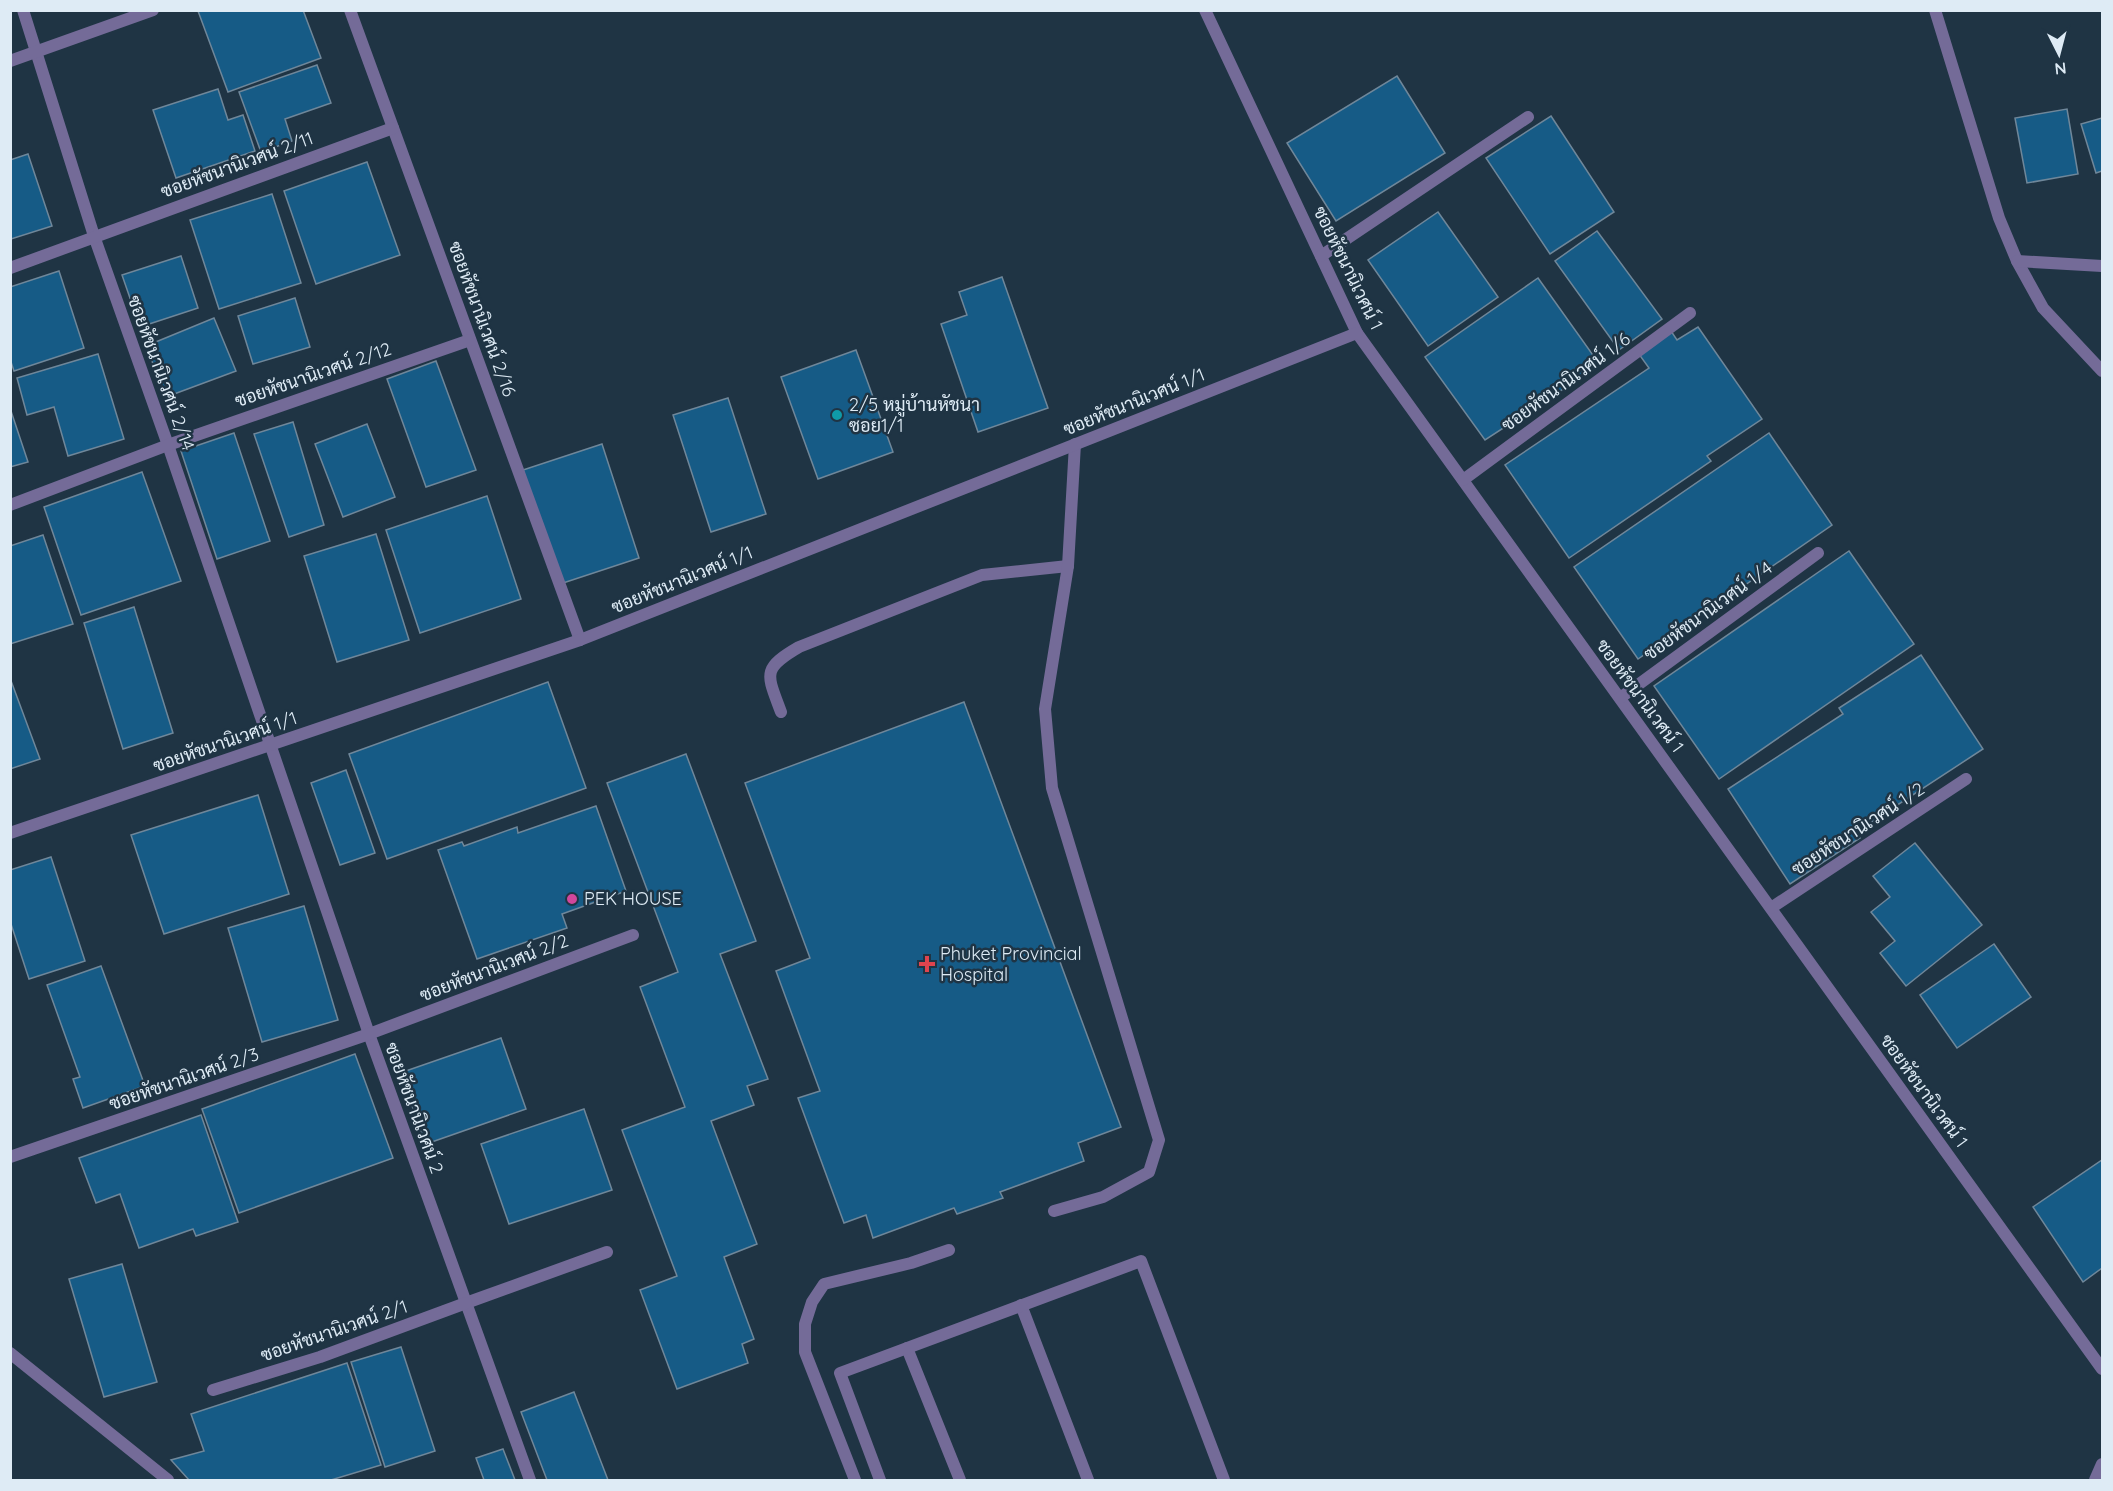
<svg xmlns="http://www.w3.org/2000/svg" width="2113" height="1491" font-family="Quicksand,Sarabun,sans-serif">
	<rect width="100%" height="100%" fill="#1f3444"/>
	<g fill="#165b86" stroke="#6f879a" stroke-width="1.5">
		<path d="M201,10H303L321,58L228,92L198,11Z"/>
		<path d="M317,65L331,103L285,119L292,141L261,152L239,92Z"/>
		<path d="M1397,76L1445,153L1336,221L1287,143Z"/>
		<path d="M218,89L228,120L243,115L255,151L176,178L153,110Z"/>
		<path d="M2067,109L2078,174L2027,183L2015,118Z"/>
		<path d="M1551,116L1614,212L1550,254L1486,158Z"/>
		<path d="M2102,118V171L2096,173L2081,124Z"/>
		<path d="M28,154L52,226L11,239L10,160Z"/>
		<path d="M367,162L400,255L316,284L284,191Z"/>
		<path d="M272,194L301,283L219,309L190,220Z"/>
		<path d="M1438,212L1498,297L1428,346L1368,260Z"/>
		<path d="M1597,231L1662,319L1619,350L1555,261Z"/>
		<path d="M181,256L198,308L140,327L122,275Z"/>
		<path d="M59,271L84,348L14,371L10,359V287Z"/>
		<path d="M1002,277L1048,408L978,432L941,324L967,315L959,292Z"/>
		<path d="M1538,278L1600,365L1485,440L1425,357Z"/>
		<path d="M295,298L310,347L253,364L238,316Z"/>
		<path d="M214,318L236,371L166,397L146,346Z"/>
		<path d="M1698,327L1762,419L1707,456L1711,461L1569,558L1505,465L1649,368L1636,350L1669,328L1677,340Z"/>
		<path d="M856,350L893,452L818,479L781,377Z"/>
		<path d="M98,354L124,439L68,456L54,407L27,415L17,378Z"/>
		<path d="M436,361L476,470L426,487L387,379Z"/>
		<path d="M728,398L766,514L711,532L673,415Z"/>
		<path d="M10,408L28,462L10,467Z"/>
		<path d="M293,422L324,525L289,537L254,434Z"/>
		<path d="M367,424L395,497L343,517L315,444Z"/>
		<path d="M234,433L270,541L217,559L181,451Z"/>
		<path d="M1769,433L1832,525L1638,659L1574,567Z"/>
		<path d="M602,444L639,558L560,584L523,470Z"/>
		<path d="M142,472L181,581L81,615L44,507Z"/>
		<path d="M487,496L521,599L420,633L386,530Z"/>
		<path d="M376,534L409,640L337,662L304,556Z"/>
		<path d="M43,535L73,624L10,644V546Z"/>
		<path d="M1849,551L1914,644L1719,779L1654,686Z"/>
		<path d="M134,607L173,733L123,749L84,623Z"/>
		<path d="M1921,655L1983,749L1856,832L1860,838L1790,884L1728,789L1843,714L1839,708Z"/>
		<path d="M10,678L40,759L10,769Z"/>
		<path d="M548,682L586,788L387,859L349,754Z"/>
		<path d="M964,702L1121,1127L1078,1143L1084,1161L1000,1192L1003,1198L957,1214L954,1208L873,1238L866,1215L844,1223L798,1098L820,1091L776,971L810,958L745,783Z"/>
		<path d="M686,754L756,941L720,954L768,1079L747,1086L754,1105L711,1121L757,1244L724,1257L754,1339L742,1344L748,1363L677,1389L640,1290L677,1276L622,1130L685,1107L640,987L678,972L607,783Z"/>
		<path d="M346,770L375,853L340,865L311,783Z"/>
		<path d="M258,795L289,894L164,934L131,835Z"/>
		<path d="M596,806L626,891L562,914L567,928L477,959L438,850L462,842L464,846L517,827L518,833Z"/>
		<path d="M1915,843L1982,925L1906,986L1880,953L1895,941L1871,912L1890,897L1873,876Z"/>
		<path d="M51,857L85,961L29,979L10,921V870Z"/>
		<path d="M304,906L338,1020L262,1042L228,928Z"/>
		<path d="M1994,944L2031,997L1957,1048L1920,995Z"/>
		<path d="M101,966L145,1086L83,1108L73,1079L80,1077L47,985Z"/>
		<path d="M501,1038L526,1109L426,1144L400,1073Z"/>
		<path d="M355,1054L393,1158L239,1213L202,1109Z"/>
		<path d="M584,1109L612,1190L509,1224L481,1144Z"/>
		<path d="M201,1115L238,1222L196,1236L193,1229L139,1248L120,1194L96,1203L79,1158Z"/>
		<path d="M2102,1160V1268L2083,1282L2033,1207Z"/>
		<path d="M122,1264L157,1382L104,1397L69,1279Z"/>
		<path d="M401,1347L435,1451L385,1467L351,1362Z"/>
		<path d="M347,1363L381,1465L331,1480H189L171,1460L204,1451L191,1414Z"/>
		<path d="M574,1392L608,1480H547L521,1412Z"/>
		<path d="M503,1449L515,1480H484L476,1458Z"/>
	</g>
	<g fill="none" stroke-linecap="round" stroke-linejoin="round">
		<g stroke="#746b98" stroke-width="12">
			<path d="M781,712C767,674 761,669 799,647L982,575L1068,566"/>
			<path d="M1054,1211L1103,1197L1149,1172L1159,1140L1052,788L1045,709L1068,566L1075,444"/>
			<path d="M466,1303L607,1252"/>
			<path d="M1021,1305L1088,1480"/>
			<path d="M907,1348L960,1480"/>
			<path d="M855,1480L805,1352V1324L812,1302L824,1284L911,1263L949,1250"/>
			<path d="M880,1480L840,1373L1141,1261L1224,1480"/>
		</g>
		<g stroke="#746b98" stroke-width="12">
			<path d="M23,10L94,236L168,445L369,1034L530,1480"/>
			<path d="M350,10L580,640"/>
			<path d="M1205,10L1357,333L2102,1369"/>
			<path d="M1935,10L1999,218L2017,261L2043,308L2102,371"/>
			<path d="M10,61L153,10"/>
			<path d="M1321,256L1528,117"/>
			<path d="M2017,261L2102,266"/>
			<path d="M10,268L393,128"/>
			<path d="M1463,480L1690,313"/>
			<path d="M10,505L168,445L470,340"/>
			<path d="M1620,698L1818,553"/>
			<path d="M10,833L580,640L1357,333"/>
			<path d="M1771,908L1966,779"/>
			<path d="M10,1157L369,1034L633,935"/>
			<path d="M10,1353L168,1480"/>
			<path d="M213,1390L320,1357L466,1303"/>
		</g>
		<path stroke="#746b98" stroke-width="12" d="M2095,1480L2102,1464"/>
	</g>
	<circle fill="#0f9aa8" stroke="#1f3444" stroke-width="2" cx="837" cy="415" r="6"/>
	<circle fill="#d1479c" stroke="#1f3444" stroke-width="2" cx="572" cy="899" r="6"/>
	<path fill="#e0444e" stroke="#1f3444" stroke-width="2" d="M924 955h6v6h6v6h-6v6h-6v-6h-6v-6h6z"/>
	<g text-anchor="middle" stroke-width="5" stroke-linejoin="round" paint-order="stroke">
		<g font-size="18" fill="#deebf5" stroke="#1f3444">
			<text transform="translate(237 165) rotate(-20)" y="6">ซอยหัชนานิเวศน์ 2/11</text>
			<text transform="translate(1348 268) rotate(64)" y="6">ซอยหัชนานิเวศน์ 1</text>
			<text transform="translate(482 319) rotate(70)" y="6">ซอยหัชนานิเวศน์ 2/16</text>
			<text transform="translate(161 373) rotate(70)" y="6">ซอยหัชนานิเวศน์ 2/14</text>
			<text transform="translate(313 375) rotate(-19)" y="6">ซอยหัชนานิเวศน์ 2/12</text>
			<text transform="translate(1566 382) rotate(-36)" y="6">ซอยหัชนานิเวศน์ 1/6</text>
			<text transform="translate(1134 402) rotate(-22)" y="6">ซอยหัชนานิเวศน์ 1/1</text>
			<text transform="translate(682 580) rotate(-22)" y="6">ซอยหัชนานิเวศน์ 1/1</text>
			<text transform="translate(1708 611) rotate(-36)" y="6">ซอยหัชนานิเวศน์ 1/4</text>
			<text transform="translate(1640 696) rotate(54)" y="6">ซอยหัชนานิเวศน์ 1</text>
			<text transform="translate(225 742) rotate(-19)" y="6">ซอยหัชนานิเวศน์ 1/1</text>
			<text transform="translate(1858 829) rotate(-33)" y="6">ซอยหัชนานิเวศน์ 1/2</text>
			<text transform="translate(494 968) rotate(-21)" y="6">ซอยหัชนานิเวศน์ 2/2</text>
			<text transform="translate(184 1079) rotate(-19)" y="6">ซอยหัชนานิเวศน์ 2/3</text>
			<text transform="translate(1924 1091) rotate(54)" y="6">ซอยหัชนานิเวศน์ 1</text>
			<text transform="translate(414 1108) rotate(70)" y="6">ซอยหัชนานิเวศน์ 2</text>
			<text transform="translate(334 1331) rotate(-19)" y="6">ซอยหัชนานิเวศน์ 2/1</text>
		</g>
		<g font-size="18" fill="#deebf5" stroke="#1f3444" text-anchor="start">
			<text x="849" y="411">2/5 หมู่บ้านหัชนา<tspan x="849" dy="21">ซอย1/1</tspan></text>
			<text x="584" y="905">PEK HOUSE</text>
			<text x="940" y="960">Phuket Provincial<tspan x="940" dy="21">Hospital</tspan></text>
		</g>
	</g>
	<rect width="2113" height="1491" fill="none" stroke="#deebf5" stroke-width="24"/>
	<g transform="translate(2059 54) rotate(174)" stroke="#1f3444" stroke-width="4.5" paint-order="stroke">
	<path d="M0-4.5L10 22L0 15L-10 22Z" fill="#deebf5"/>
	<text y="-9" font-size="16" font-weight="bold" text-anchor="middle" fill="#deebf5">N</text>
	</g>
</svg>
